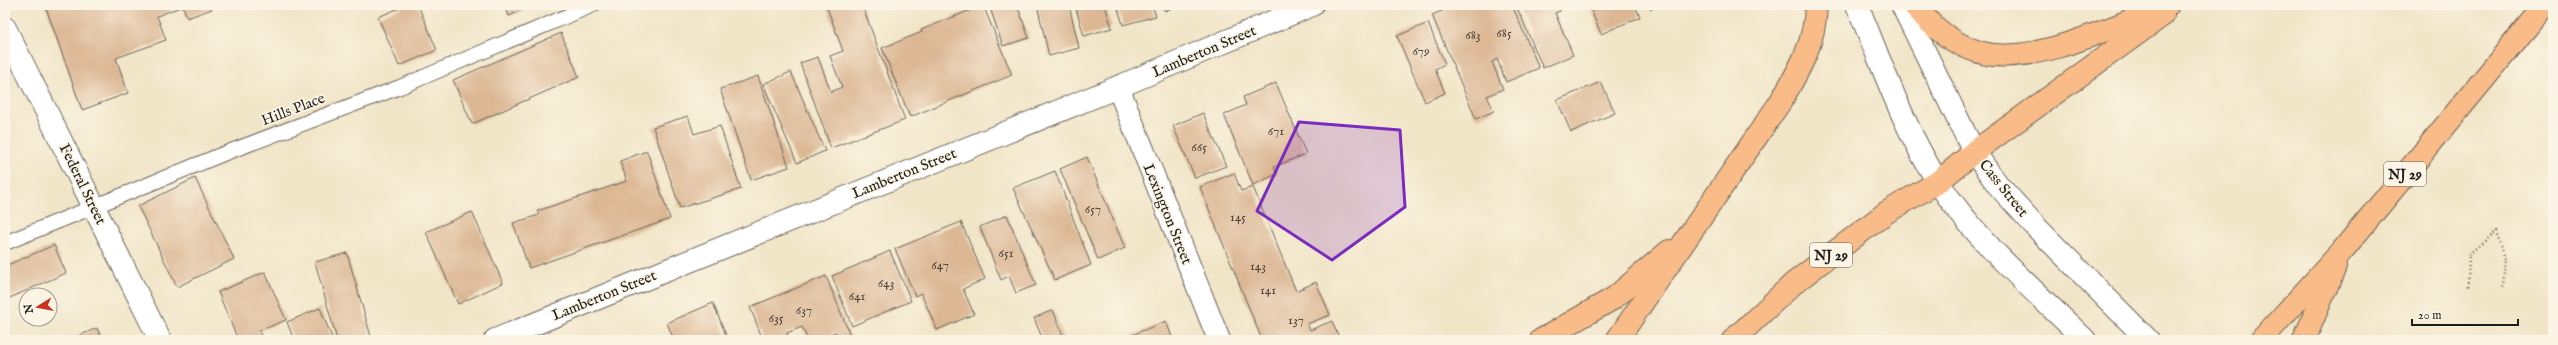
<svg xmlns="http://www.w3.org/2000/svg" width="2558" height="345" font-family="'IM FELL English',serif">
	<rect width="100%" height="100%" fill="#fcf5e5"/>
	<filter id="ink" filterUnits="userSpaceOnUse"><feTurbulence type="fractalNoise" baseFrequency=".025" numOctaves="2"/><feDisplacementMap in="SourceGraphic" scale="8" xChannelSelector="R" yChannelSelector="G"/><feConvolveMatrix kernelMatrix="1 2 1 2 8 2 1 2 1" color-interpolation-filters="sRGB"/></filter>
	<filter id="wash" filterUnits="userSpaceOnUse"><feTurbulence type="fractalNoise" baseFrequency=".012" numOctaves="4" result="noise"/><feDisplacementMap in="SourceGraphic" scale="16" xChannelSelector="R" yChannelSelector="G"/><feGaussianBlur stdDeviation="0.9" result="paint"/><feColorMatrix in="noise" values="0 0 0 0 0 0 0 0 0 0 0 0 0 0 0 0 0 1.4 0 .05"/><feComposite in="paint" operator="in"/></filter>
	<g filter="url(#wash)">
		<rect width="100%" height="100%" fill="#f1e5c7"/>
		<g id="blocks">
			<g fill="#dcb794">
				<path d="M45,5H210L212,9L187,18L183,6L157,16L166,40L116,58L128,93L82,110Z"/>
				<path d="M407,5H418L437,50L399,66L378,17Z"/>
				<path d="M504,5H534L509,16Z"/>
				<path d="M826,5H862L905,120L831,148L800,63L818,57L831,92L842,87L830,56L843,51Z"/>
				<path d="M983,5L1012,75L910,117L882,48L922,32L921,30Z"/>
				<path d="M989,5H1017L1029,38L1003,46Z"/>
				<path d="M1037,5H1069L1079,48L1049,56Z"/>
				<path d="M1075,5H1105L1112,28L1084,36Z"/>
				<path d="M1117,5H1152L1156,16L1123,25Z"/>
				<path d="M1163,5H1179L1165,11Z"/>
				<path d="M1456,5H1512L1539,68L1506,82L1497,59L1492,62L1503,89L1487,96L1494,111L1476,119L1432,15Z"/>
				<path d="M1516,5H1558L1560,11L1555,13L1573,55L1543,68Z"/>
				<path d="M1589,5H1635L1640,17L1601,34Z"/>
				<path d="M1648,5H1659L1650,9Z"/>
				<path d="M1428,23L1445,64L1435,69L1445,93L1425,102L1397,36Z"/>
				<path d="M561,33L579,77L472,124L453,80Z"/>
				<path d="M791,72L825,151L797,163L763,84Z"/>
				<path d="M758,76L789,167L751,180L720,89Z"/>
				<path d="M1601,82L1615,113L1571,132L1557,100Z"/>
				<path d="M1276,83L1306,154L1274,167L1277,174L1253,185L1224,115L1246,105L1243,97Z"/>
				<path d="M1203,113L1226,166L1195,178L1173,126Z"/>
				<path d="M688,116L694,134L720,126L741,189L680,208L653,127Z"/>
				<path d="M647,151L670,219L529,268L513,223L539,215L537,211L627,181L620,161Z"/>
				<path d="M1087,157L1125,248L1098,260L1060,169Z"/>
				<path d="M1055,171L1091,265L1055,280L1013,188Z"/>
				<path d="M1234,173L1241,191L1253,187L1296,291L1316,282L1330,315L1307,324L1310,330L1332,321L1340,340H1262L1200,187Z"/>
				<path d="M195,178L234,259L177,287L138,206Z"/>
				<path d="M472,212L503,283L458,304L426,232Z"/>
				<path d="M1007,215L1036,285L1016,293L1009,276L1001,280L980,227Z"/>
				<path d="M961,222L985,279L963,289L974,314L937,330L921,293L915,296L895,249Z"/>
				<path d="M54,245L66,273L5,300V266Z"/>
				<path d="M890,251L911,301L852,326L832,276Z"/>
				<path d="M347,253L372,340H337L315,262Z"/>
				<path d="M265,272L286,320L259,331L263,340H238L218,292Z"/>
				<path d="M826,276L852,340H838L835,332L825,337L826,340H808L802,327L787,333L789,340H763L750,307Z"/>
				<path d="M713,303L728,340H674L667,323Z"/>
				<path d="M320,308L333,340H294L287,322Z"/>
				<path d="M1053,310L1065,340H1043L1034,318Z"/>
				<path d="M1166,321L1173,340H1120Z"/>
				<path d="M97,328L102,340H69Z"/>
				<path d="M2553,329V340H2548L2549,335Z"/>
				<path d="M655,334L657,340H641Z"/>
			</g>
		</g>
	</g>
	<g filter="url(#ink)">
		<use href="#blocks" fill-opacity="0" stroke="#676258" stroke-width="1"/>
		<g fill="none" stroke-linecap="round" stroke-linejoin="round">
			<g stroke="#676258" stroke-width="16">
				<path id="service" d="M5,243L223,154L400,87L593,5"/>
			</g>
			<g stroke="#676258" stroke-width="24">
				<g id="minor">
					<path d="M5,28L160,340"/>
					<path d="M1118,87L1219,340"/>
					<path d="M495,340L1118,87L1312,5"/>
				</g>
			</g>
			<g stroke="#676258" stroke-width="24">
				<g id="tertiary">
					<path d="M1857,5C1882,64 1903,127 1938,182C1977,242 2034,290 2085,340"/>
					<path d="M1902,5L1974,152L1998,185L2037,228L2148,340"/>
				</g>
			</g>
			<g stroke="#676258" stroke-width="24">
				<g id="trunk">
					<path d="M1541,340L1614,298L1669,251"/>
					<path d="M1617,340L1781,101C1800,68 1815,44 1816,5"/>
					<path d="M1733,340L1794,283L1887,212L1938,182L1974,152"/>
				</g>
			</g>
			<g stroke="#676258" stroke-width="24">
				<g id="motorway">
					<path d="M1914,5C1931,26 1952,44 1979,52C2031,68 2119,24 2168,5"/>
					<path d="M1974,152L2163,15"/>
					<path d="M2261,340L2342,251L2545,5"/>
					<path d="M2304,340L2335,267"/>
				</g>
			</g>
			<path stroke="#676258" stroke-width="2.5" stroke-dasharray="1 3" stroke-linecap="butt" d="M2468,286L2469,254L2497,231L2505,259L2503,288"/>
			<use href="#service" stroke="#fff" stroke-width="14"/>
			<use href="#minor" stroke="#fff" stroke-width="22"/>
			<use href="#tertiary" stroke="#fff" stroke-width="22"/>
			<use href="#trunk" stroke="#f9bc89" stroke-width="22"/>
			<use href="#motorway" stroke="#f9bc89" stroke-width="22"/>
		</g>
	</g>
	<path fill="#7b2cbf" fill-opacity="0.2" stroke="#7b2cbf" stroke-width="3" stroke-linejoin="round" d="M1299,122L1400,130L1405,207L1332,260L1257,211Z"/>
	<g text-anchor="middle" stroke-width="3.5" stroke-linejoin="round" paint-order="stroke">
		<g font-size="13" fill="#4c433a">
			<text x="1504" y="37">685</text>
			<text x="1473" y="39">683</text>
			<text x="1421" y="55">679</text>
			<text x="1276" y="135">671</text>
			<text x="1199" y="151">665</text>
			<text x="1093" y="213">657</text>
			<text x="1238" y="221">145</text>
			<text x="1006" y="257">651</text>
			<text x="940" y="269">647</text>
			<text x="1258" y="270">143</text>
			<text x="886" y="287">643</text>
			<text x="1268" y="294">141</text>
			<text x="857" y="300">641</text>
			<text x="804" y="314">637</text>
			<text x="776" y="322">635</text>
			<text x="1296" y="324">137</text>
		</g>
		<g fill="#fcf5e5" stroke="#5f5d58" stroke-width="1">
			<rect x="2384" y="162" width="42" height="24" rx="3"/>
			<rect x="1810" y="243" width="42" height="24" rx="3"/>
		</g>
		<g font-size="14" font-weight="bold" fill="#1c1c1c">
			<text x="2405" y="179">NJ 29</text>
			<text x="1831" y="260">NJ 29</text>
		</g>
		<g font-size="15" fill="#1c1c1c" stroke="#fcf5e5">
			<text transform="translate(1204 51) rotate(-23)" y="5">Lamberton Street</text>
			<text transform="translate(293 109) rotate(-21)" y="5">Hills Place</text>
			<text transform="translate(904 173) rotate(-22)" y="5">Lamberton Street</text>
			<text transform="translate(83 184) rotate(64)" y="5">Federal Street</text>
			<text transform="translate(2004 188) rotate(51)" y="5">Cass Street</text>
			<text transform="translate(1168 214) rotate(68)" y="5">Lexington Street</text>
			<text transform="translate(604 295) rotate(-22)" y="5">Lamberton Street</text>
		</g>
	</g>
	<rect width="2558" height="345" fill="none" stroke="#fcf5e5" stroke-width="20"/>
	<g transform="translate(38 307) rotate(259)"><circle r="19" fill="#fcf5e5" stroke="#a29e95"/>
	<path d="M0-3L7 15L0 10L-7 15Z" fill="#c8321e"/>
	<text y="-6" font-size="11" font-weight="bold" text-anchor="middle" fill="#1c1c1c">N</text>
	</g>
	<path d="M2412 319v6h106v-6" fill="none" stroke="#1c1c1c" stroke-width="2"/>
	<text x="2418" y="319" font-size="12" fill="#1c1c1c" stroke="#fcf5e5" stroke-width="3" paint-order="stroke">20 m</text>
</svg>
